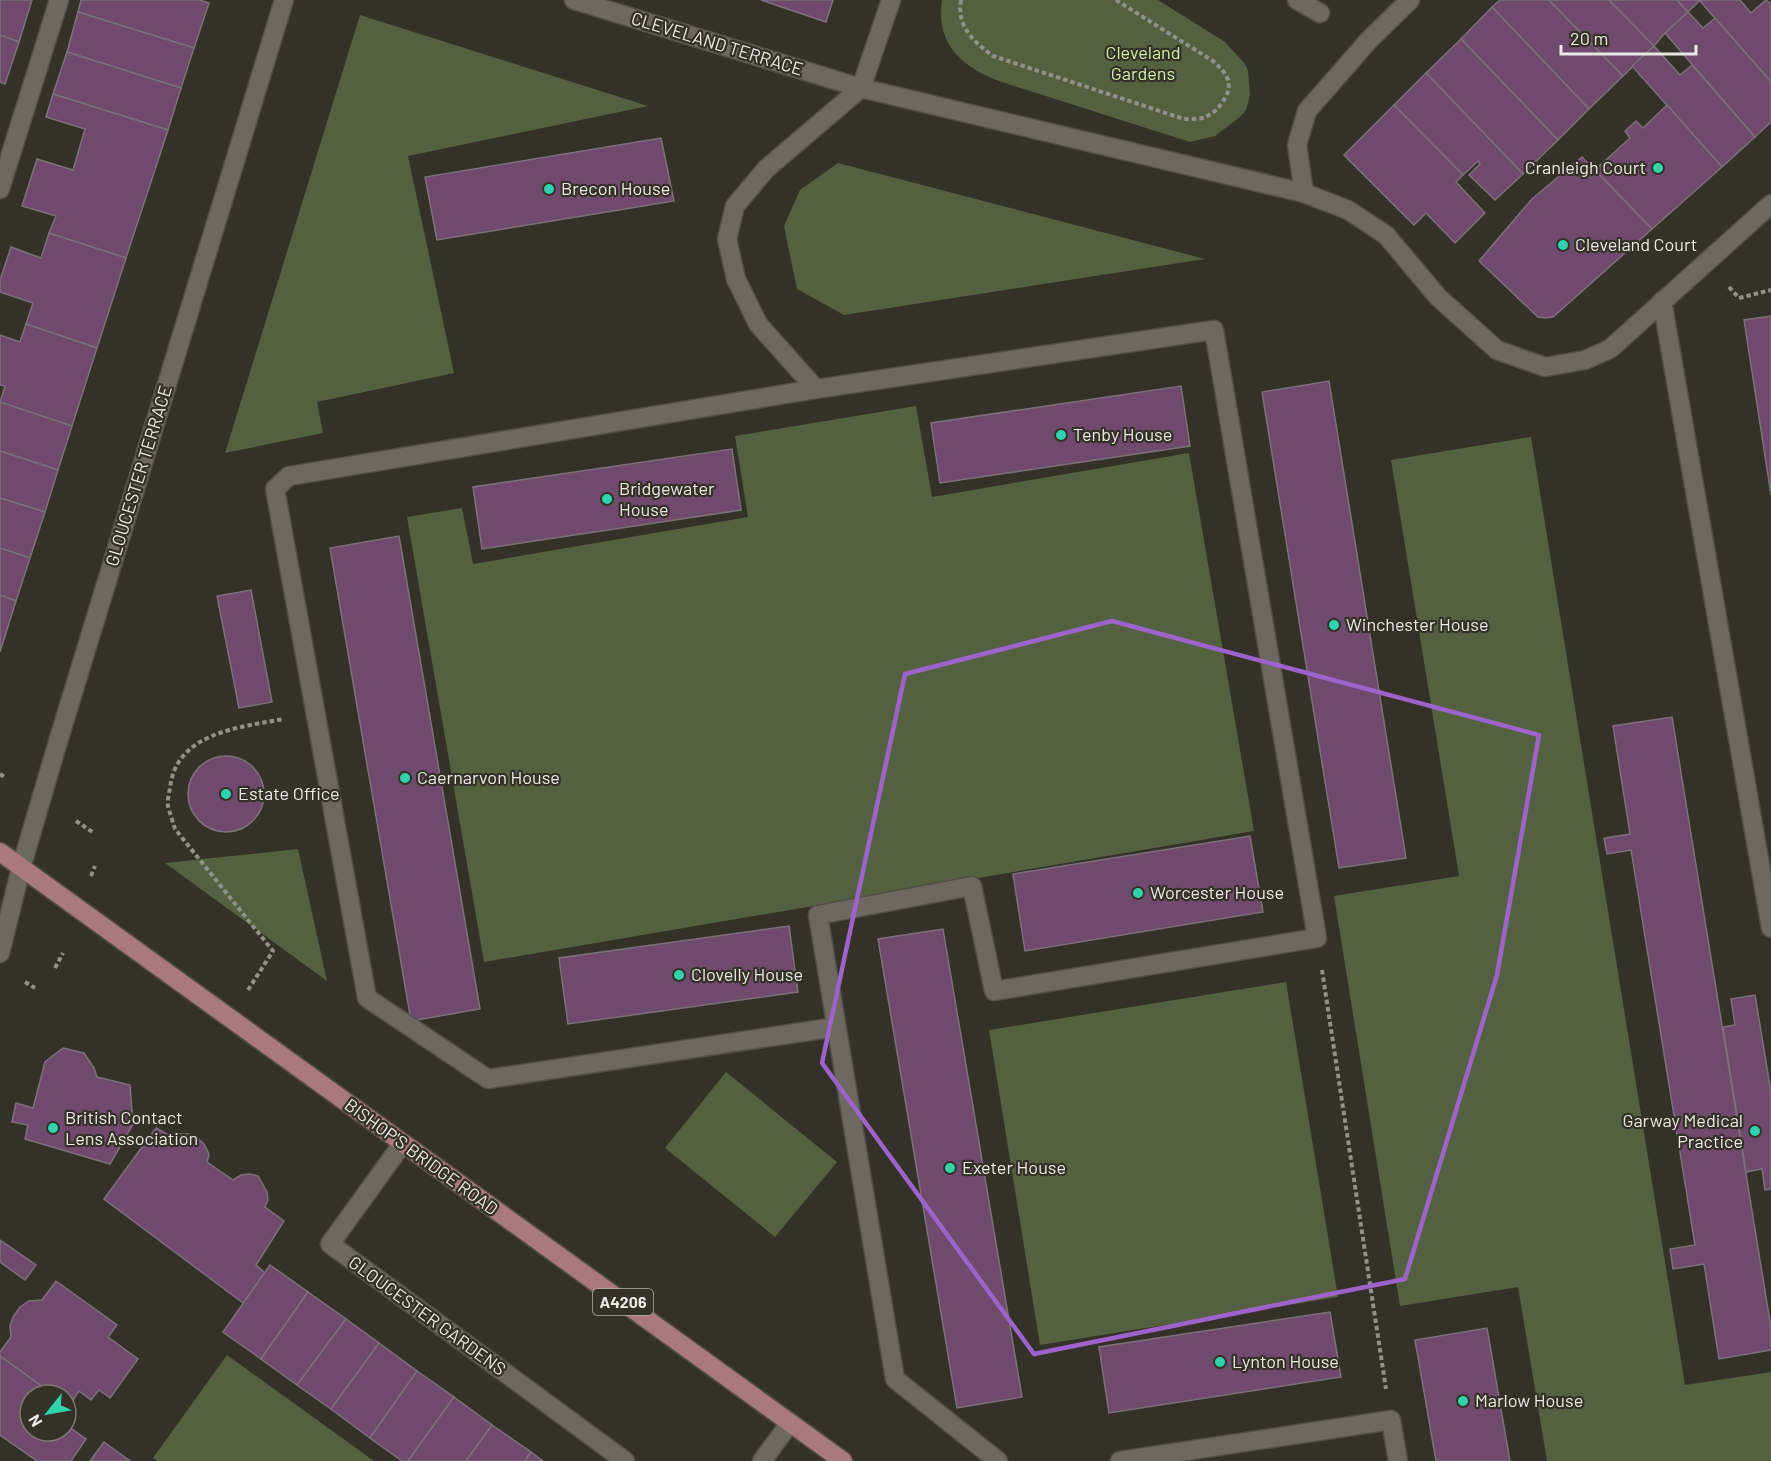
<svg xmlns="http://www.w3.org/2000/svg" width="1771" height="1461" font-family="Barlow,sans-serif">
	<rect width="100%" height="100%" fill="#343129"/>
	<g fill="#536140">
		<path d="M942,0H1158L1225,42L1245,64L1248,70L1250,95L1246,110L1240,117L1215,136L1190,142L1005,83C965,69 935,47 942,0Z"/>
		<path d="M360,15L648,106L408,156L454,373L317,402L323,433L225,453Z"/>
		<path d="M838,163L1205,259L844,315L797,289L784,226L800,190Z"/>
		<path d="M916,406L932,497L1189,453L1254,831L484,962L407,517L462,508L473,564L748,517L735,436Z"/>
		<path d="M1531,437L1685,1385L1771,1372V1461H1547L1518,1287L1400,1306L1334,896L1459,876L1391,460Z"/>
		<path d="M298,849L327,981L165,863Z"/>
		<path d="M1286,982L1338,1297L1040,1345L989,1030Z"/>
		<path d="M726,1072L837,1162L775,1237L665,1148Z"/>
		<path d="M227,1355L374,1461H158L153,1458Z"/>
	</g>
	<g fill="#6f4a6c" stroke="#7a7279" stroke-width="1.5">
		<path d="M0,0H32L19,42L0,35Z"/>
		<path d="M81,0H200L209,3L194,48L78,12Z"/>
		<path d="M761,0H833L826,22Z"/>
		<path d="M1500,0H1549L1623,76L1589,109L1492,7Z"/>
		<path d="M1549,0H1609L1654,46L1623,76Z"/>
		<path d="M1609,0H1677L1688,12L1665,33L1654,46Z"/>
		<path d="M1677,0H1700L1688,12Z"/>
		<path d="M1699,0H1740L1751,13L1766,0L1771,4V82Z"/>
		<path d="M1492,7L1589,109L1558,140L1461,39Z"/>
		<path d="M78,12L194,48L181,88L67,52Z"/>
		<path d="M1688,12L1703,28L1715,18L1771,82V122L1755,137L1665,33Z"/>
		<path d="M0,35L19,42L5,84L0,82Z"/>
		<path d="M1461,39L1558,140L1523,174L1426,73Z"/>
		<path d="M1654,46L1680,75L1692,65L1755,137L1722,167L1632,66Z"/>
		<path d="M67,52L181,88L168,130L53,94Z"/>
		<path d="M1426,73L1523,174L1495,200L1469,175L1480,164L1478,161L1463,175L1394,105Z"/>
		<path d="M53,94L168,130L126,258L49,233L56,216L22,206L37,159L73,170L85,129L46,117Z"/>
		<path d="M1394,105L1463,175L1456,182L1485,213L1455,243L1426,213L1414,225L1344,155Z"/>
		<path d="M1667,105L1722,167L1652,229L1595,170L1630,138L1625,131L1636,121L1643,128Z"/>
		<path d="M661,138L674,201L437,240L425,177Z"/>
		<path d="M1582,157L1652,229L1553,317L1545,318L1538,317L1479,261L1532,199Z"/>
		<path d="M49,233L126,258L97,348L26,324L33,303L0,292V280L11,247L41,258Z"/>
		<path d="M1771,316V495L1744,320Z"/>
		<path d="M26,324L97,348L72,426L0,402L5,386L0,385V335L20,342Z"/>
		<path d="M1329,381L1406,858L1339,868L1262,392Z"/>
		<path d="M1181,386L1190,446L940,483L931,423Z"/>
		<path d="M0,402L72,426L58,470L0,451Z"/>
		<path d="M732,449L741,510L482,549L473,487Z"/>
		<path d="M0,451L58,470L45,512L0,498Z"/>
		<path d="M0,498L45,512L30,558L0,548Z"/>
		<path d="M399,536L480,1009L411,1021L330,548Z"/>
		<path d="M0,548L30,558L16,601L0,595Z"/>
		<path d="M251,590L272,702L239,708L217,596Z"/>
		<path d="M0,595L16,601L0,652Z"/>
		<path d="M1672,717L1771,1328V1350L1719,1359L1704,1264L1673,1269L1670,1249L1695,1245L1631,850L1607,854L1604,838L1630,834L1613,726Z"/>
		<circle cx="226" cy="794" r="38"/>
		<path d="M1250,836L1263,912L1025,951L1013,874Z"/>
		<path d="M789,926L798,992L568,1024L559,958Z"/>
		<path d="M943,929L1022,1397L957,1408L878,939Z"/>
		<path d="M1755,995L1771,1092V1189L1765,1190L1762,1169L1746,1172L1723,1027L1735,1025L1731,999Z"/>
		<path d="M63,1048L84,1053L94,1068L97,1077L130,1085L133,1124L110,1164L25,1139L28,1125L12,1122L16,1103L33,1108L45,1062Z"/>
		<path d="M156,1128L172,1137L179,1134H188L195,1136L204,1144L209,1154L207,1162L233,1180L241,1175L249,1174L258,1176L267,1192L268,1200L265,1207L284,1221L256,1265L265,1273L243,1303L104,1199Z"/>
		<path d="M0,1240L36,1265L25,1280L0,1262Z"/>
		<path d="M270,1265L308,1292L261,1359L223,1332Z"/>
		<path d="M56,1281L117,1325L108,1337L138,1359L110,1398L99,1390L91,1400L79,1391L69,1406L66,1404V1395H54L0,1356V1352L11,1337L10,1326L13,1317L20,1307L29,1301L42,1300Z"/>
		<path d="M308,1292L346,1319L297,1385L261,1359Z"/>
		<path d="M1330,1312L1341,1377L1109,1413L1099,1347Z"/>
		<path d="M346,1319L379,1343L331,1409L297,1385Z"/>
		<path d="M1487,1328L1510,1461H1436L1415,1340Z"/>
		<path d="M379,1343L417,1371L370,1438L331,1409Z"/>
		<path d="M0,1356L54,1395H30V1431H66V1425L86,1439L71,1461H37L0,1435Z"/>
		<path d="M417,1371L454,1397L408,1461H402L370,1438Z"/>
		<path d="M454,1397L492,1425L466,1461H408Z"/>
		<path d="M492,1425L531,1452L525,1461H466Z"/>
		<path d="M104,1442L130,1461H90Z"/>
		<path d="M531,1452L543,1461H525Z"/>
	</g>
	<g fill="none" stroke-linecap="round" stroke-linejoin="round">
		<g stroke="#524f48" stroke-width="21">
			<g id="service">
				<path d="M1662,301L1771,928"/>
				<path d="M816,389L758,324L736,279L727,239L735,206L766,169L861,88"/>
				<path d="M836,1027L488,1079L367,998L275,489L289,476L816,389L1214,330L1317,938L994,991L972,886L818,915L895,1379L998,1461"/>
				<path d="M1120,1461L1391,1420L1398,1461"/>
			</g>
		</g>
		<g stroke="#524f48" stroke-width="21">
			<g id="minor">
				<path d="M574,0L861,88L1304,193L1348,210L1386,235L1438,297L1497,350L1545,367L1585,360L1610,349L1771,204"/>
				<path d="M1297,0L1320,13"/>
				<path d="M861,88L891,0"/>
				<path d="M0,189L59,0"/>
				<path d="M1304,193L1297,145L1307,111L1369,40L1410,0"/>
				<path d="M403,1143L330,1244L625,1461"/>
				<path d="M762,1461L790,1423"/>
			</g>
		</g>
		<g stroke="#524f48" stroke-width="21">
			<path id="tertiary" d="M0,953L21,868L57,745L284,0"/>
		</g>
		<g stroke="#524f48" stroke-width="21">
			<path id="primary" d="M0,852L843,1461"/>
		</g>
		<g stroke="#92908a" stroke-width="4" stroke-dasharray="4.5 3" stroke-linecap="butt">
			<path d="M961,0C956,26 974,42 993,56L1184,119C1190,119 1197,119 1203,118C1210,115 1217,111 1221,104C1235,86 1229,75 1213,61L1116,0"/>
			<path d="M1729,287L1739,298L1771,290"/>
			<path d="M0,774L6,778"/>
			<path d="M76,821L94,833"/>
			<path d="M91,876L95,866"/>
			<path d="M55,968L63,953"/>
			<path d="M1322,970L1386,1389"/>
			<path d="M25,982L35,988"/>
			<path d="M248,990L273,951L175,829C173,822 170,814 168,806C167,801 169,794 170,788C176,732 241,727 284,719"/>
		</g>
		<use href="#service" stroke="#6d6960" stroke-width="18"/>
		<use href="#minor" stroke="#6d6960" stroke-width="18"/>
		<use href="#tertiary" stroke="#6d6960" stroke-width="18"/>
		<use href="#primary" stroke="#a9797f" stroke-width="18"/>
	</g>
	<path fill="none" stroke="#9c64ca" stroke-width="4.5" stroke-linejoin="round" d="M1112,621L1539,735L1497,975L1405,1279L1034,1354L822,1063L905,674Z"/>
	<g fill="#2cd5ab" stroke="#343129" stroke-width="2">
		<circle cx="1658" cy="168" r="6"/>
		<circle cx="549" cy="189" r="6"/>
		<circle cx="1563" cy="245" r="6"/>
		<circle cx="1061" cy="435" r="6"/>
		<circle cx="607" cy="499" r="6"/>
		<circle cx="1334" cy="625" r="6"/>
		<circle cx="405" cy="778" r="6"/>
		<circle cx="226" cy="794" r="6"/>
		<circle cx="1138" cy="893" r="6"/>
		<circle cx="679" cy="975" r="6"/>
		<circle cx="53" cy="1128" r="6"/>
		<circle cx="1755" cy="1131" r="6"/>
		<circle cx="950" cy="1168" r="6"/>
		<circle cx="1220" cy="1362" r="6"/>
		<circle cx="1463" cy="1401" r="6"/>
	</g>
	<g text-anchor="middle" stroke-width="4.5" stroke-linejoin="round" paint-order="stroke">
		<rect fill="#343129" stroke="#b3b1ab" stroke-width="1.5" x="593" y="1289" width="60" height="26" rx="4.5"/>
		<g font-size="16" font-weight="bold" fill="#eae8e3">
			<text x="623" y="1308">A4206</text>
		</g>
		<g font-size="18" fill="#eae8e3" stroke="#343129">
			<text transform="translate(717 44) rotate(17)" y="6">CLEVELAND TERRACE</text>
			<text transform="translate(139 476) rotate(-73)" y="6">GLOUCESTER TERRACE</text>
			<text transform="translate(421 1157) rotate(36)" y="6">BISHOP'S BRIDGE ROAD</text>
			<text transform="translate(427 1316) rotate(36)" y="6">GLOUCESTER GARDENS</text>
		</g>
		<g font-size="18" fill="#cfeda3" stroke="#343129">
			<text x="1143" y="59">Cleveland<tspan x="1143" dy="21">Gardens</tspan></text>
		</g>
		<g font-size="18" fill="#eae8e3" stroke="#343129" text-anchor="start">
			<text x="1646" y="174" text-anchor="end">Cranleigh Court</text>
			<text x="561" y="195">Brecon House</text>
			<text x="1575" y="251">Cleveland Court</text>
			<text x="1073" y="441">Tenby House</text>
			<text x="619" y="495">Bridgewater<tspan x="619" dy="21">House</tspan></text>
			<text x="1346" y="631">Winchester House</text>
			<text x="417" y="784">Caernarvon House</text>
			<text x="238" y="800">Estate Office</text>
			<text x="1150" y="899">Worcester House</text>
			<text x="691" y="981">Clovelly House</text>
			<text x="65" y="1124">British Contact<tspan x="65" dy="21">Lens Association</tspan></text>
			<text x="1743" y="1127" text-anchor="end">Garway Medical<tspan x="1743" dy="21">Practice</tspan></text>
			<text x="962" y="1174">Exeter House</text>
			<text x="1232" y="1368">Lynton House</text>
			<text x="1475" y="1407">Marlow House</text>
		</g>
	</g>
	<g transform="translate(48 1413) rotate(239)"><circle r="28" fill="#343129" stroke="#7d7a73" stroke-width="1.5"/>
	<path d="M0-4.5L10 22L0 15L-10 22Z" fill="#2cd5ab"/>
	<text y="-9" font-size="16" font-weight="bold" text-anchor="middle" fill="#eae8e3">N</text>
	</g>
	<path d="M1561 45v9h135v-9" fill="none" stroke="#eae8e3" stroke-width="3"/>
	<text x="1570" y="45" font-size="18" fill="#eae8e3" stroke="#343129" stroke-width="4.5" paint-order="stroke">20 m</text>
</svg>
